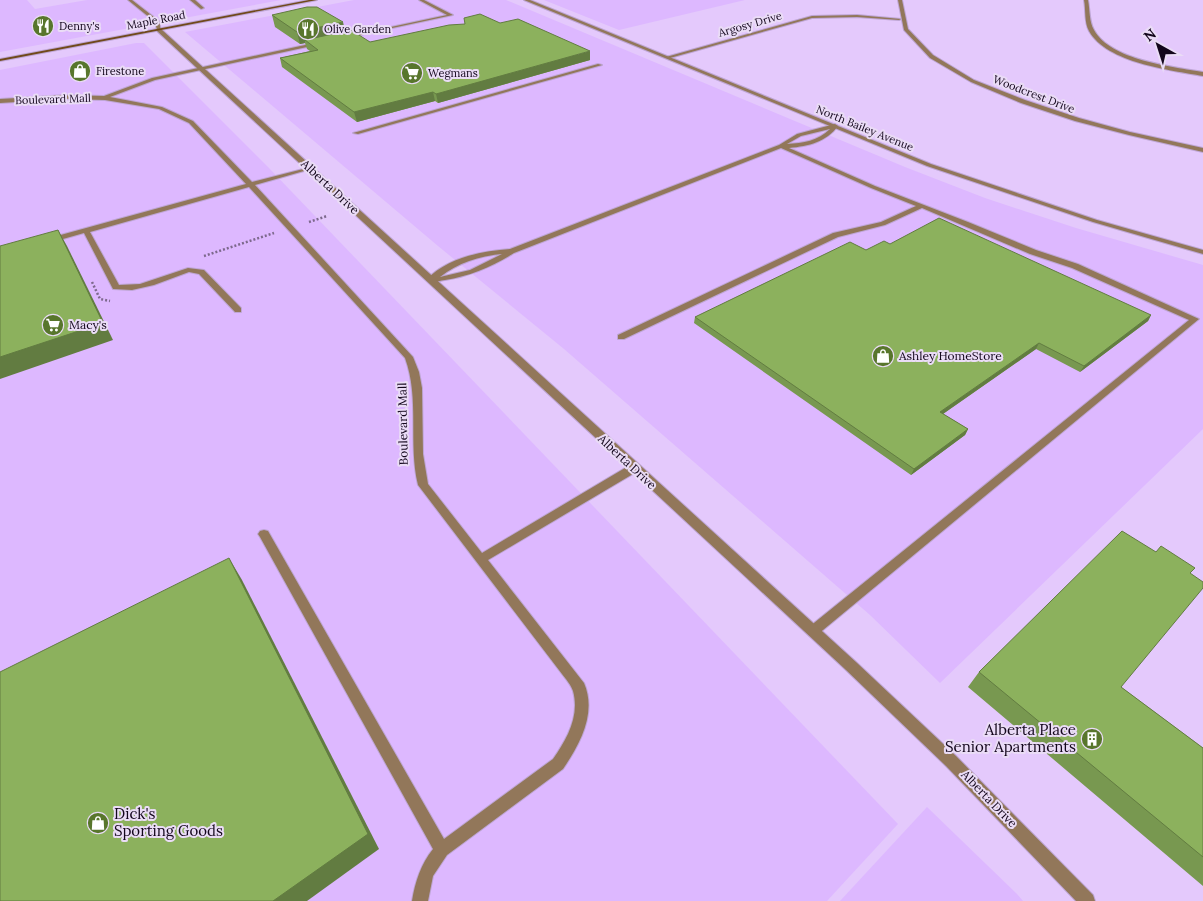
<svg xmlns="http://www.w3.org/2000/svg" width="1203" height="901" font-family="Lora,serif">
	<rect width="100%" height="100%" fill="#e4c9fc"/>
	<g fill="#ddb8ff">
		<path d="M0,0H27L35,9L87,0H281L0,52Z"/>
		<path d="M354,0H506L905,167L985,198L1076,228L1203,265V429L940,683L870,615L564,349L438,246L185,32Z"/>
		<path d="M544,0H745L619,30Z"/>
		<path d="M136,43H144L268,167L898,824L827,901H0V70Z"/>
		<path d="M927,807L1017,894L1023,901H840Z"/>
	</g>
	<g fill="none" stroke-linecap="round" stroke-linejoin="round">
		<g stroke="#bea6d4" stroke-width="2">
			<g id="service">
				<path d="M128,0H132L159,21L161,31L157,30L155,22Z"/>
				<path d="M190,0H195L204,8L201,9Z"/>
				<path d="M419,0H424L453,15L346,38L344,37L447,15Z"/>
				<path d="M319,42L321,44L155,80L110,97L162,107L193,121L252,182L311,167V169L255,185L413,357L419,372L422,388L423,454L428,484L482,553L630,465H638L639,468L638,471L488,560L584,683C597,713 580,744 563,769L447,855L433,876L428,901H412C415,882 421,864 433,849L260,537L258,534L260,531L264,530L268,531L444,839L553,759C567,739 580,716 573,691C571,685 566,679 562,674L418,485C408,443 420,399 405,358L249,187L90,232L119,285L140,284L188,268L204,270L241,308V312H235L199,274L189,272L154,285L132,290L113,289L84,233L49,243H46V239L246,184L189,123L159,109L105,100L67,99L0,103V99L67,95L104,96L152,78Z"/>
				<path d="M598,64L602,65L358,134L353,133Z"/>
				<path d="M835,124L838,126C826,142 809,146 789,148L875,186L968,222L1036,250L1078,264L1199,319L817,635L813,637L809,635L807,631L809,627L1189,320L1072,268L1030,254L922,208L885,225L838,237L624,339H618V335L833,233L881,222L916,206L871,188L781,148L514,253C492,267 470,276 445,280C438,281 431,284 426,280C447,258 481,251 510,249L779,145L797,134ZM830,129C818,141 803,143 787,144L801,136ZM502,254L470,270L440,277C458,263 479,256 502,254Z"/>
			</g>
		</g>
		<g stroke="#bea6d4" stroke-width="2">
			<g id="minor">
				<path d="M898,0H902L908,29L933,55L974,80L1025,100L1079,118L1130,132L1203,148V152L1129,135L1075,121L1021,103L971,82L930,58L904,30Z"/>
				<path d="M1084,0H1088C1090,10 1089,22 1094,30C1110,60 1173,67 1203,72V76C1170,70 1107,63 1089,31C1084,22 1086,10 1084,0Z"/>
				<path d="M857,15L901,19L899,20L857,17L812,18L670,58L666,57L812,16Z"/>
			</g>
		</g>
		<g stroke="#bea6d4" stroke-width="2">
			<g id="tertiary">
				<path d="M524,0H530L931,164L1097,220L1203,250V254L1093,222L927,166Z"/>
				<path d="M157,29H161L856,662L956,756L1093,895L1095,901H1076L946,766L846,670L157,31Z"/>
			</g>
		</g>
		<g stroke="#bea6d4" stroke-width="2">
			<path id="secondary" d="M309,0H317L0,61V59Z"/>
		</g>
		<g stroke="#7d698d" stroke-width="2.5" stroke-dasharray="2 2" stroke-linecap="butt">
			<path d="M309,222L327,216"/>
			<path d="M204,256L274,233"/>
			<path d="M92,282L100,299L110,301"/>
		</g>
		<use href="#service" fill="#92775a" fill-rule="evenodd"/>
		<use href="#minor" fill="#92775a" fill-rule="evenodd"/>
		<use href="#tertiary" fill="#92775a" fill-rule="evenodd"/>
		<use href="#secondary" fill="#70491a" fill-rule="evenodd"/>
	</g>
	<g fill="#789850">
		<path d="M272,15L345,32L370,42L500,23L590,60L438,103L435,101L357,122L282,67L280,58L310,51L307,49L305,43L300,44L275,27Z"/>
		<path d="M890,244L1151,315L1148,321L1080,372L1036,349L943,414L968,429L965,435L911,475L694,323L695,317L866,250Z"/>
		<path d="M1190,573L1121,687L1203,748V886L968,687L979,672Z"/>
	</g>
	<g fill="#627c41">
		<path d="M343,22L346,35L305,40V43L300,44L297,32Z"/>
		<path d="M590,51V60L438,103L436,94Z"/>
		<path d="M433,92L435,101L357,122L354,112Z"/>
		<path d="M58,230L67,246L113,340L0,379V357Z"/>
		<path d="M1151,315L1148,321L1080,372L1084,366Z"/>
		<path d="M1039,343L1036,349L937,418L940,412Z"/>
		<path d="M968,429L965,435L911,475L914,469Z"/>
		<path d="M229,558L242,580L379,849L307,901H273Z"/>
	</g>
	<g fill="#8cb15d" stroke="#627c41">
		<path d="M307,7H317L343,22L297,32L272,15Z"/>
		<path d="M480,14L500,23L518,19L590,51L436,94L433,92L354,112L280,58L318,50L305,40L351,30L370,42L449,25L465,24L464,18Z"/>
		<path d="M939,218L1151,315L1084,366L1039,343L940,412L968,429L914,469L695,317L850,242L866,250L884,241L890,244Z"/>
		<path d="M58,230L103,323L0,357V246Z"/>
		<path d="M1122,531L1156,552L1161,546L1195,568L1190,573L1203,582V588L1121,687L1203,748V857L979,672Z"/>
		<path d="M229,558L368,834L273,901H0V672Z"/>
	</g>
	<defs>
		<g id="restaurant-disc" transform="scale(1.125)"><circle r="9.5" fill="#58762c" stroke="#eadcf6"/><path d="M-5-6h1v4h1v-4h1v4h1v-4h1v5L-1.5 .5V6h-2V.5L-5-1ZM5-6V6H3V1.5H1.5Q1.5-4 5-6Z" fill="#fff"/></g>
		<g id="shop-disc" transform="scale(1.125)"><circle r="9.5" fill="#58762c" stroke="#eadcf6"/><path d="M-5-2.5h2.3a2.7 3.5 0 0 1 5.4 0H5L5.5 6h-11ZM-1.5-2.5h3a1.5 2.3 0 0 0-3 0Z" fill="#fff"/></g>
		<g id="supermarket-disc" transform="scale(1.125)"><circle r="9.5" fill="#58762c" stroke="#eadcf6"/><path d="M-6-5.5h2.5l.6 2H6L4.5 2H-2.5L-4.4-4H-6ZM-1.5 3.2a1.3 1.3 0 1 0 .1 0ZM3 3.2a1.3 1.3 0 1 0 .1 0Z" fill="#fff"/></g>
		<g id="building-disc" transform="scale(1.125)"><circle r="9.5" fill="#58762c" stroke="#eadcf6"/><path d="M-4-6H4V6H1V3H-1V6H-4ZM-2.5-4.3h1.7v1.8h-1.7ZM.8-4.3h1.7v1.8H.8ZM-2.5-1h1.7V.8h-1.7ZM.8-1h1.7V.8H.8Z" fill="#fff"/></g>
	</defs>
	<g fill-rule="evenodd">
		<use href="#restaurant-disc" x="43" y="26"/>
		<use href="#restaurant-disc" x="308" y="29"/>
		<use href="#shop-disc" x="80" y="71"/>
		<use href="#supermarket-disc" x="412" y="73"/>
		<use href="#supermarket-disc" x="53" y="325"/>
		<use href="#shop-disc" x="883" y="356"/>
		<use href="#building-disc" x="1092" y="739"/>
		<use href="#shop-disc" x="98" y="823"/>
	</g>
	<g text-anchor="middle" stroke-width="4" stroke-linejoin="round" paint-order="stroke">
		<g font-size="11" fill="#13061c" stroke="#eadcf6">
			<text transform="translate(156 20) rotate(-11)" y="4">Maple Road</text>
			<text transform="translate(750 24) rotate(-16)" y="4">Argosy Drive</text>
			<text transform="translate(1034 94) rotate(21)" y="4">Woodcrest Drive</text>
			<text transform="translate(53 99) rotate(-2)" y="4">Boulevard Mall</text>
			<text transform="translate(865 128) rotate(22)" y="4">North Bailey Avenue</text>
		</g>
		<g font-size="11" fill="#13061c" stroke="#eadcf6" text-anchor="start">
			<text x="59" y="30">Denny's</text>
			<text x="324" y="33">Olive Garden</text>
			<text x="96" y="75">Firestone</text>
			<text x="428" y="77">Wegmans</text>
		</g>
		<g font-size="12" fill="#13061c" stroke="#eadcf6">
			<text transform="translate(330 187) rotate(43)" y="4">Alberta Drive</text>
			<text transform="translate(403 424) rotate(-91)" y="4">Boulevard Mall</text>
			<text transform="translate(627 462) rotate(43)" y="4">Alberta Drive</text>
			<text transform="translate(989 799) rotate(46)" y="4">Alberta Drive</text>
		</g>
		<g font-size="12" fill="#13061c" stroke="#eadcf6" text-anchor="start">
			<text x="69" y="329">Macy's</text>
			<text x="899" y="360">Ashley HomeStore</text>
		</g>
		<g font-size="15" fill="#13061c" stroke="#eadcf6" text-anchor="end">
			<text x="1076" y="735">Alberta Place<tspan x="1076" dy="17">Senior Apartments</tspan></text>
			<text x="114" y="819" text-anchor="start">Dick's<tspan x="114" dy="17">Sporting Goods</tspan></text>
		</g>
	</g>
	<g transform="translate(1158 45) rotate(321)" stroke="#eadcf6" stroke-width="4" paint-order="stroke">
	<path d="M0-4L9 19L0 12L-9 19Z" fill="#13061c"/>
	<text y="-8" font-size="14" font-weight="bold" text-anchor="middle" fill="#13061c">N</text>
	</g>
</svg>
